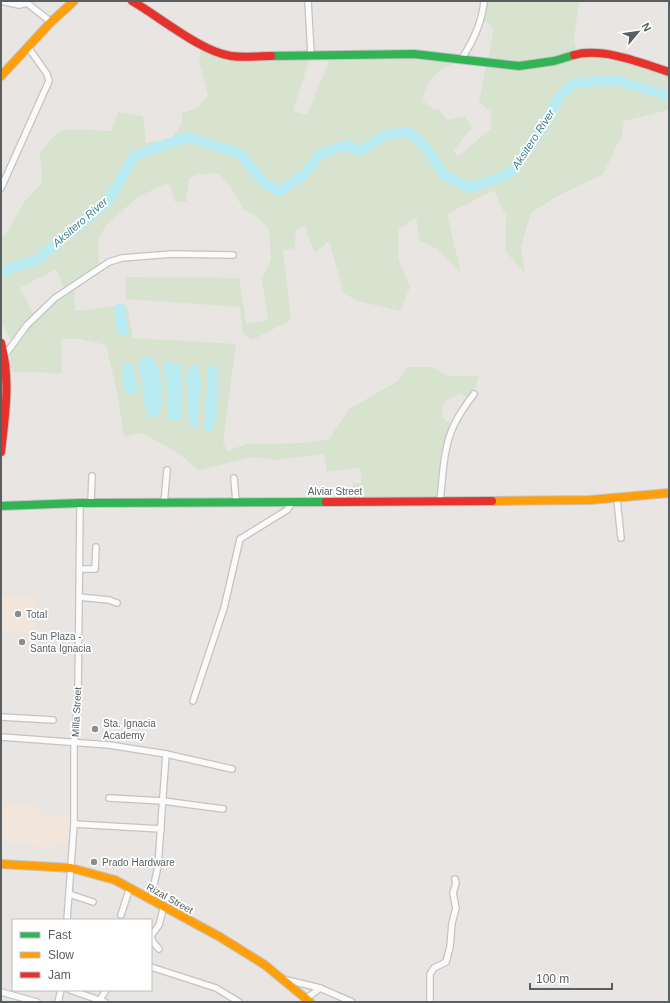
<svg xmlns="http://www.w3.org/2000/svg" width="670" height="1003" font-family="Arial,sans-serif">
	<rect width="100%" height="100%" fill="#e8e5e3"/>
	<g fill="#f2e5dc">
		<path d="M1,595L36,596L35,633L1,632Z"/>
		<path d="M1,802L39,807L40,815L70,816L69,845L52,844L51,848L1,841Z"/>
	</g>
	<path fill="#d8e3cf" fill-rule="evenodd" d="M483,1H579L574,41L579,57L634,60L669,72V110L624,121L622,135L603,174L556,197L531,213L521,247L525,273L505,251L506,216L494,190L447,214L461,273L437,249L420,241L416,218L399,229L398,258L410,287L400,311L362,302L344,294L329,241L315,253L304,225L296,230L295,248L283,250L291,320L252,340L243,334L240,307L126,299L125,277L239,278L246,324L268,320L262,280L271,259L269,229L256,216L244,210L230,186L218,173L197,175L189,178L186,202H175L169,183L139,196L106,225L98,240L99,267L74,284L75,311L127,305L133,338L236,344L223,442L227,451L247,444L303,443L329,439L349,409L398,381L408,367H433L447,376H479L474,394L470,400L461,393L444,402L441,417L454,425L440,501L346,502L354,483H362L360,467L327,472L324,454L275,460L252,457L199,470L175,451L142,433L124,437L118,397L106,345L80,339H61L62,373L12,372L9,349L21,332L11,340L1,321V236L5,235L25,201L42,183L40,154C45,148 50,139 56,134C68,125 96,132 111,131L118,112L143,116L146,143L172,138L182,123V113L197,108L208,96L199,61L202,45L231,56L311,54L293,111L307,115L332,54L462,58C442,71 426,73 423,101L433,109H438L447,120L465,116L472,128L453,151L458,156L491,129V112L479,102L494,29L482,18ZM56,269L65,291L35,316L20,288Z"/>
	<g fill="#b8ecf2">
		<path d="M117,304H124L129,336L117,334L114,308Z"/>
		<path d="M146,356L152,357C154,361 157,365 159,368C162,380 163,406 159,416L152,418L145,410L139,361Z"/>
		<path d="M133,362L138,393H129L124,390L122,374L124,365Z"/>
		<path d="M171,362L182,367L181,419L176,422L168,418C169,400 165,383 164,364Z"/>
		<path d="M193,363L198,366L201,383L197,429L189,423L186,374Z"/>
		<path d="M212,365L218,369C217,384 220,421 211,432L204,430L208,367Z"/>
	</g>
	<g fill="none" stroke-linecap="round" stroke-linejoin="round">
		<path stroke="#b8ecf2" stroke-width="1.5" d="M668,422L669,420"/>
		<path stroke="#b8ecf2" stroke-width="10" d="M1,272L36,260L107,203L134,156L186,137L239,153L265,184L280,191L304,175L320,154L346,145L359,151L385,135L409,132L427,149L444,175L470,188L511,173L543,127L559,96L575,83L616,80L669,96"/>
		<g stroke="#c4c3c3" stroke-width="8">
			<g id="street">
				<path d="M1,1L19,5L27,3L28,1"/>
				<path d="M308,1L311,54"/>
				<path d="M27,3L51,22"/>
				<path d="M462,58C474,40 482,23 484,1"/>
				<path d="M1,188L49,81L47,74L28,47"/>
				<path d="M5,355L27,325L55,298L109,262L122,258L172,254L233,255"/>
				<path d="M234,478L236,502"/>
				<path d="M617,499L621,538"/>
				<path d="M440,501C443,476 443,446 455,423C460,413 467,403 474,394"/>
				<path d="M91,503L92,476"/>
				<path d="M164,504L167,470"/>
				<path d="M79,569H95L96,547"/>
				<path d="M79,597L109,600L117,603"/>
				<path d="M193,701L224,608L240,539L287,510L293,502"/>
				<path d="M1,717L53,720"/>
				<path d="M1,737L109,745L166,754"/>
				<path d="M109,798L163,801L223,809"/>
				<path d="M74,824L161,829"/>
				<path d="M69,894L93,902"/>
				<path d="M151,899L158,866L166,754L232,769"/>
				<path d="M121,915L130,887"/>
				<path d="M67,920L74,824V743L78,699L80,503"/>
				<path d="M159,949L153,942L151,936L159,925L164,906"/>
				<path d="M151,967L216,988L239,1002"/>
				<path d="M283,979L320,988"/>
				<path d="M70,990L105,1002"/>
				<path d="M1,992L37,1002"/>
				<path d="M306,999L320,988L352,1002"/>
				<path d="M100,1000L106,990"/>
				<path d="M58,1002L61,990"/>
				<path d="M430,1002V974L434,968L446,962L450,947L452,923L456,908L453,893L456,883L455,879"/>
			</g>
		</g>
		<g stroke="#c4c4c3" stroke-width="10">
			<g id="fast">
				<path d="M271,56L414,54L519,66L554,61L574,55"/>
				<path d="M1,506L80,503L326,502"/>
			</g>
		</g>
		<g stroke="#c4c4c3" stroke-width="10">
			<g id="slow">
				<path d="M1,76L51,22L74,1"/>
				<path d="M492,501L590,500L669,493"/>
				<path d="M1,864L71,868L115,880L220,937L265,965L310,1002"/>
			</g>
		</g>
		<g stroke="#c4c4c3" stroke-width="10">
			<g id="jam">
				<path d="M132,1C160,17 200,51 231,56C244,58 258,56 271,56"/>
				<path d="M574,55C602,47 642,63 669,72"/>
				<path d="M1,343C11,380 5,415 1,452"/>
				<path d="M326,502L492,501"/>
			</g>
		</g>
		<use href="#street" stroke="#fcfbfb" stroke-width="5.5"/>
		<use href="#fast" stroke="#30b455" stroke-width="8"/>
		<use href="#slow" stroke="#ff9f0a" stroke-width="8"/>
		<use href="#jam" stroke="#e5322d" stroke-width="8"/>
	</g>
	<g fill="#8b8d8e" stroke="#fff" stroke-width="1.5">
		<circle cx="18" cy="614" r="4"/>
		<circle cx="22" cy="642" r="4"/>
		<circle cx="95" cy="729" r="4"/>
		<circle cx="94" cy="862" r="4"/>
	</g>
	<g text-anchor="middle" stroke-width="3.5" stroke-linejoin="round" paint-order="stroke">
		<g font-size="10" fill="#595e60" stroke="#fff">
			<text x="335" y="495">Alviar Street</text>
			<text transform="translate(76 712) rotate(-87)" y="4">Milla Street</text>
			<text transform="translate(170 898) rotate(29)" y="4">Rizal Street</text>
		</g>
		<g font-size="10" fill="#595e60" stroke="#fff" text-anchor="start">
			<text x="26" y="618">Total</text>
			<text x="30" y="640">Sun Plaza -<tspan x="30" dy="12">Santa Ignacia</tspan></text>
			<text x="103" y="727">Sta. Ignacia<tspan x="103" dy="12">Academy</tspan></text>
			<text x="102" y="866">Prado Hardware</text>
		</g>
		<g font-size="11" font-style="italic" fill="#3b7f8e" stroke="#fff">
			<text transform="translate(533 139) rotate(-57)" y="4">Aksitero River</text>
			<text transform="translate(80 222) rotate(-41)" y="4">Aksitero River</text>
		</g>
	</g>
	<rect width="670" height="1003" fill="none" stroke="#595e60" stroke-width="4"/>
	<rect x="12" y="919" width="140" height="72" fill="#ffffff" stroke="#bdbfbf"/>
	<rect x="20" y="932" width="20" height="6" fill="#30b455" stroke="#bdbfbf"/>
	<text x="48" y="939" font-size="12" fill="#595e60">Fast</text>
	<rect x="20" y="952" width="20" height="6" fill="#ff9f0a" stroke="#bdbfbf"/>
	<text x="48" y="959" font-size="12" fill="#595e60">Slow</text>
	<rect x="20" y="972" width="20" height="6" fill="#e5322d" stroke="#bdbfbf"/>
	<text x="48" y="979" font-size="12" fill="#595e60">Jam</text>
	<g transform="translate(638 32) rotate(61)" stroke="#ffffff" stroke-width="3" paint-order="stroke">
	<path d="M0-3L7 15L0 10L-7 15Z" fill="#595e60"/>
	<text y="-6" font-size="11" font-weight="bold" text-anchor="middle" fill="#595e60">N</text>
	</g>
	<path d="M530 983v6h82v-6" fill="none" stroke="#595e60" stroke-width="2"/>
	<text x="536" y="983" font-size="12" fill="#595e60" stroke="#ffffff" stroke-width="3" paint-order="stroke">100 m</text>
</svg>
